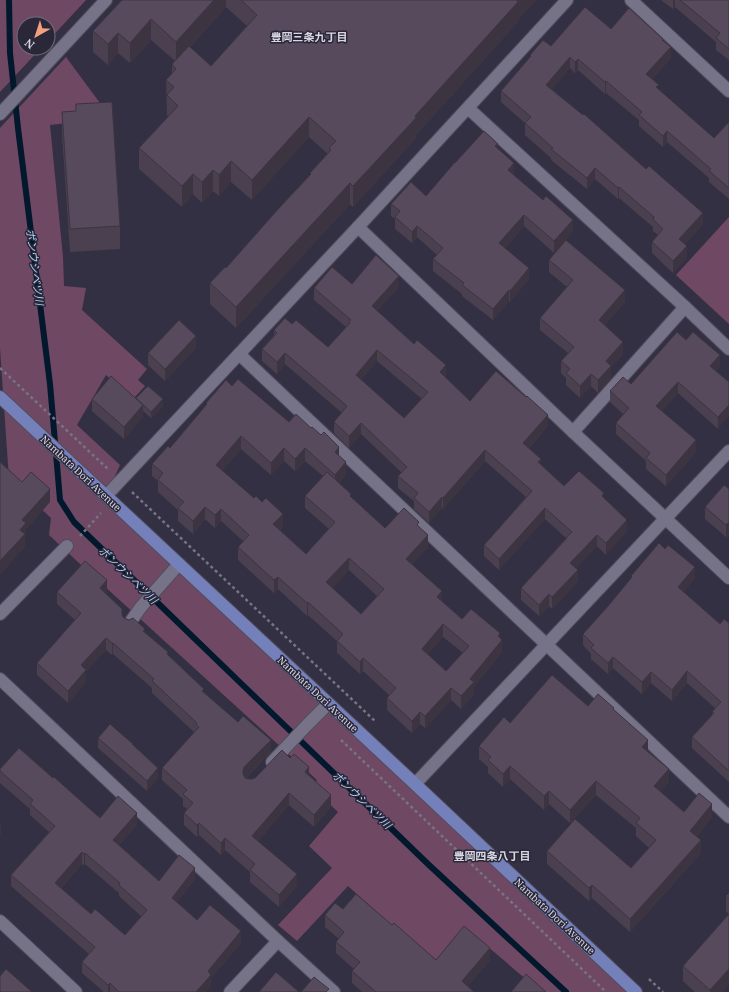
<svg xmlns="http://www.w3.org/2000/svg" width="729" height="992" font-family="'Noto Serif','Noto Sans JP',serif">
	<rect width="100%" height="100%" fill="#343043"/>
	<g fill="#6f4864">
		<path d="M0,0H86L48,41V24H24V48H41L0,92Z"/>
		<path d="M66,57L111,118L50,125L63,257L64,286L86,288L82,310L147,369L138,380L145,386L134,398L106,375L77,425L120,465L106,496L636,992H541L467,929L435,965L348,886L297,941L278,925L332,868L309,846L338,812L312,787L317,780L79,563L49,535L51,518L9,479L0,348V128Z"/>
		<path d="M729,217V324L676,275Z"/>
	</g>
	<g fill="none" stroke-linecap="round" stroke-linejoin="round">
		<path stroke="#02182d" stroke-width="6" d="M9,0L10,53L18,128L50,384L60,500L74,522L429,865L566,992"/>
		<g stroke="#514d5d" stroke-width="14">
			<g id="minor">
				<path d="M631,0L729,91"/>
				<path d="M468,108L685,307L729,349"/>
				<path d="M0,114L106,0"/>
				<path d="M358,227L573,432L729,578"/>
				<path d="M239,354L729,817"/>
				<path d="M573,432L685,307"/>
				<path d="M106,496L358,227L567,0"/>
				<path d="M0,614L67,546"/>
				<path d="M129,624L141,607L179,564"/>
				<path d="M0,679L278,941L334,992"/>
				<path d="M272,762L306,726L328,704"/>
				<path d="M415,784L729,451"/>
				<path d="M0,921L76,992"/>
				<path d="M230,992L278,941"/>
			</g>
		</g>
		<g stroke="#514d5d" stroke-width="14">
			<path id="major" d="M0,397L415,784L636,992"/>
		</g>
		<g stroke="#777484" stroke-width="2.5" stroke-dasharray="3 3" stroke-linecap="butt">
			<path d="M0,368L108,469"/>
			<path d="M132,492L376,722"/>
			<path d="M80,536L101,513"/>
			<path d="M341,740L606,992"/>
			<path d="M649,979L663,992"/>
		</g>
		<use href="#minor" stroke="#767388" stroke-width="12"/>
		<use href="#major" stroke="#7480b9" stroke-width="12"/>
	</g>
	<g fill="#4a404f" fill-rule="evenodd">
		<path d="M122,0H536L518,20V22L416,135V138L353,207L350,204L236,328L210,304V283L226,268L310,175V173L328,154L309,137L252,200L231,182L219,196L213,191L202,203L193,194L182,207L139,169V148L168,117L167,115L166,80L172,74V64L175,61L151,40L130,63L118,53L108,65L93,52V31ZM226,7L247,26L211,66L190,47Z"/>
		<path d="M661,0H729V60L716,50V42L675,7L673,9Z"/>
		<path d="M611,29L663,40L671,58L652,79L659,90L714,138L729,122V199L709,182V178L667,142L663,147L639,126V120L606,93L605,94L578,70L575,73L570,68L552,89L703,224L685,244L687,257L673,273L652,253V242L658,235L653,231V227L619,198L618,199L595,179L587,189L551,160V158L525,135V123L501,102V91L530,57V55L551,46Z"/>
		<path d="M76,104L120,226V249L70,252L62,135V112L76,111Z"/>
		<path d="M498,149L514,175L573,231L554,253L524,226L505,248L529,279L510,302L509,301L493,320L462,296V294L433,271V259L437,255L417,237L412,243L395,229V219L391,216V204L426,196L455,163Z"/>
		<path d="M549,260L625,302L605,325L623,354L611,367V378L598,393L591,386L580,398L566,385V378L561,373V361L568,353L540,330V318L567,287L549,272Z"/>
		<path d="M352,284L399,287L377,311L446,376L445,377L470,401L548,426L529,448L541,465L564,486L604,498L627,531L606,555L597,546L576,568L578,581L552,609L549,606L539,616L521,600V588L566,538L545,519L499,570L484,556V545L526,497L485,461L443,509L442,508L429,523L414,509V501L398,488V476L402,473L361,434L349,448L334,433V422L342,413L285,364L277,374L262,361V349L274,335V330L292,324L328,347L346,327L314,300V288ZM377,361L422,399L404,418L361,380Z"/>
		<path d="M686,340L720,366L716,371L729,382L718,429L678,393L662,411L696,452L666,486L646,469V461L616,434V423L623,414L610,402V391L631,384Z"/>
		<path d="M196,348L165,381L148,365V353Z"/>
		<path d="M232,386L289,422L339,456L346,475L339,483L351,497L385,528L419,526L428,547L412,564L442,601L462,619L500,638L502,652L474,687V695L461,709L451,700L425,728L420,724L412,733L387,710V698L389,695L363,671L360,674L337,653V641L308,615L307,616L278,589L274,593L238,560V547L243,541L221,521L215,528L205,519L193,534L178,521V510L158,492V481L152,476V464L170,448L206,405V403ZM241,449L271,475L284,461L295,471L305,461L323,476L305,496V508L329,529L306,554L280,530L283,526L222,471ZM349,570L377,596L361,614L332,588ZM443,637L463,653L446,671L428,654Z"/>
		<path d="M136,398L163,406L151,418L143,411V417L124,439L92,411V399Z"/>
		<path d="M729,489V534L726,537L705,519V507Z"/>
		<path d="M631,576L695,578L683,592L720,624L729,623V782L692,748V737L712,715V712L715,708L687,683L672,701L651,683L642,694L613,668L608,674L591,659V654L583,645V634L609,605L631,579Z"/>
		<path d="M57,592H107L105,593L124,618L145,632L204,692L271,752L246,778L249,779L309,776L331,807L314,827L289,805L258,841L297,886L279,907L250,882V872L225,850L221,855L199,835L197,837L184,825V813L187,809L183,806V799L162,780V768L194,732L152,693V688L113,654L112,655L106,650L86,671V682L68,703L37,675V663L75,620L57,604Z"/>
		<path d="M588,706L614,710L648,752L669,782L660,792L684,812L712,817L697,836L701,853L630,932L592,898L589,901L547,864V851L631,868L649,848L636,836V828L596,795L570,823L549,804L544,810L510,779L503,787L488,773V767L479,759V746L510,723Z"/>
		<path d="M98,738L133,745L158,778L147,791L98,748Z"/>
		<path d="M0,769L100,818L137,825L119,845L159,881L195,879L177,902L197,920L241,943L211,978V986L206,992H104L82,973V962L89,954L11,886V875L49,832L30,815V809L0,783ZM82,864L84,865L85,864L119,893V896L142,917L125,935L91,914L61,888Z"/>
		<path d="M729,893V914L726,911V896Z"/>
		<path d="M343,909L392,925L436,960H490L468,986L474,992H362L352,983V971L354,969L336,953V942L339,939L325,927V915Z"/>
		<path d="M729,914V984L722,992H695L683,981V966Z"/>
	</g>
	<g fill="#3c3440">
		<path d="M214,0H226V7L176,62V42Z"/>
		<path d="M517,0H536L518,20V22L416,135V138L353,207V186Z"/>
		<path d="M673,0H675V7L673,9Z"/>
		<path d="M151,19V40L130,63V43Z"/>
		<path d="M118,33V53L108,65V44Z"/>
		<path d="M671,47V58L646,85V74Z"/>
		<path d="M570,57V68L546,96V85Z"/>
		<path d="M578,59V70L575,73V62Z"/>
		<path d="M606,81V93L605,94V82Z"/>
		<path d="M309,117V137L252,200V180Z"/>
		<path d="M667,131V142L663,147V136Z"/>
		<path d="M498,144V155L495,146Z"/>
		<path d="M231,161V182L219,196V175Z"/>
		<path d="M514,163V175L508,170Z"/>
		<path d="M595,168V179L587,189V178Z"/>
		<path d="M213,170V191L202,203V182Z"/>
		<path d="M193,174V194L182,207V186Z"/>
		<path d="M350,183V204L236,328V307Z"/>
		<path d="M619,187V198L618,199V188Z"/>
		<path d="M703,213V224L679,250V239Z"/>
		<path d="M524,215V226L499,254V243Z"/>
		<path d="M573,220V231L554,253V241Z"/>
		<path d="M417,226V237L412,243V232Z"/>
		<path d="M687,246V257L673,273V261Z"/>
		<path d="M529,268V279L510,302V291Z"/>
		<path d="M399,276V287L372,317V306Z"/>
		<path d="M509,290V301L493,320V309Z"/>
		<path d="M625,290V302L599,332V320Z"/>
		<path d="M196,336V348L165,381V369Z"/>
		<path d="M623,342V354L611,367V378L598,393V380L606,361Z"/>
		<path d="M377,350V361L356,386V375Z"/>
		<path d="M285,353V364L277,374V362Z"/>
		<path d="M720,355V366L710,377V366Z"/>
		<path d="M446,365V376L440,384V372Z"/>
		<path d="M591,374V386L580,398V386Z"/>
		<path d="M678,382V393L656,418V406Z"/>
		<path d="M163,399V406L151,418V412Z"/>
		<path d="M143,405V417L124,439V427Z"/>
		<path d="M729,405V416L718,429V417Z"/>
		<path d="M548,415V426L523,454V443Z"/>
		<path d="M361,423V434L349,448V436Z"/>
		<path d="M241,436V449L216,478V465Z"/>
		<path d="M696,440V452L666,486V475Z"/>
		<path d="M339,447V459L335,452Z"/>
		<path d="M284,448V461L271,475V463Z"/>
		<path d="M305,448V461L295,471V459Z"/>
		<path d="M485,450V461L443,509V498Z"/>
		<path d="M541,459V470L538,462Z"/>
		<path d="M346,462V475L335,487V475Z"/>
		<path d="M50,489V502L26,530V536L25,537V547L0,575V561L20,530L22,520Z"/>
		<path d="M442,497V508L429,523V512Z"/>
		<path d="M205,507V519L193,534V521Z"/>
		<path d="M545,508V519L499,570V559Z"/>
		<path d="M221,509V521L215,528V515Z"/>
		<path d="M283,514V526L273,536V524Z"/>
		<path d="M627,520V531L606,555V543Z"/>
		<path d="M729,522V534L726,537V525Z"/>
		<path d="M428,535V547L406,571V559Z"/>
		<path d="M597,535V546L570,575V563Z"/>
		<path d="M349,558V570L326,595V582Z"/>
		<path d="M695,567V578L678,599V587Z"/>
		<path d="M578,570V581L552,609V597Z"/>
		<path d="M278,577V589L274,593V580Z"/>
		<path d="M107,580V592L100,600V588Z"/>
		<path d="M442,591V604L437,597Z"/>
		<path d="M549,594V606L539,616V605Z"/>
		<path d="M308,602V615L307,616V603Z"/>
		<path d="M443,624V637L422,661V649Z"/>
		<path d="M500,633V643L502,640V652L474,687V695L461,709V696L470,679Z"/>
		<path d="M106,638V650L86,671V682L68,703V691L81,665Z"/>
		<path d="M112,643H113V654L112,655Z"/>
		<path d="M613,657V668L608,674V663Z"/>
		<path d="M363,658V671L360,674V662Z"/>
		<path d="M687,671V683L672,701V690Z"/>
		<path d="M651,672V683L642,694V682Z"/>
		<path d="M451,688V700L425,728V716Z"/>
		<path d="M420,712V724L412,733V721Z"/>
		<path d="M271,740V752L244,779L243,783V771L244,767Z"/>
		<path d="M648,740V753L642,747Z"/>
		<path d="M510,766V779L503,787V774Z"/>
		<path d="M309,767V779L305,772Z"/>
		<path d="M158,768V778L147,791V781Z"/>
		<path d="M669,769V782L654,800V786Z"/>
		<path d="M596,781V795L570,823V810Z"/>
		<path d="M549,791V804L544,810V796Z"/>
		<path d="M289,793V805L252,848V836Z"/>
		<path d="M331,795V807L314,827V815Z"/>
		<path d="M712,804V817L690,844V831Z"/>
		<path d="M137,813V825L113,852V840Z"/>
		<path d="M1,822V834L0,835V823Z"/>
		<path d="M199,823V835L197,837V825Z"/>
		<path d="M225,838V850L221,855V843Z"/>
		<path d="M701,840V853L630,932V919Z"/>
		<path d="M82,852V864L55,894V883Z"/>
		<path d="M85,853V864L84,865V854Z"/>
		<path d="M195,868V879L172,909V898Z"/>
		<path d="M297,874V886L279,907V895Z"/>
		<path d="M592,885V898L589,901V888Z"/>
		<path d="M241,931V943L211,978V986L206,992H196L208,971Z"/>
		<path d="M490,948V960L463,992L462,981Z"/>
		<path d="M729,969V984L722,992H710V990Z"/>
		<path d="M110,983V992H108V985Z"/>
	</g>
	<g fill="#564a5c" stroke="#3c3440" fill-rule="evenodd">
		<path d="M122,0H214L176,42L151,19L130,43L118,33L108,44L93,31Z"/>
		<path d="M241,0H517V1L518,2L415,116L416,118L353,186L350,183L236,307L210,283L225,267L226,268L280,207L311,174L310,173L331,150L329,148L336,141L309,117L252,180L231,161L219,175L213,170L202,182L193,174L182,186L139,148L178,106L167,95L174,87L166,80L176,69L172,64L189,46L211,66L257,15Z"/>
		<path d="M680,0H729V49L716,38L720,33Z"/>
		<path d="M585,7L611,29L629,8L663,39L662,40L671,47L646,74L659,85L656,87L714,138L729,122V188L709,171L711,169L667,131L663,136L639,115L642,112L606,81L605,82L578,59L575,62L570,57L546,85L583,115L584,114L646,169L649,166L703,213L679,239L687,246L673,261L652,242L663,229L653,219L654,217L619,187L618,188L595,168L587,178L551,149L553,148L525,123L531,117L501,91L531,56L530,55L543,40L551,46Z"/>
		<path d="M112,102L120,226L70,229L62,112L76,111V104Z"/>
		<path d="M484,131L498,144L495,146L514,163L508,170L543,200L546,196L573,220L554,241L524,215L499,243L529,268L510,291L509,290L493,309L462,285L464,283L433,259L443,248L417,226L412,232L395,217L400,211L391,204L411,182L426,196L455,162V163Z"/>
		<path d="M566,240L625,290L599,320L623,342L606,361L611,366L598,380L591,374L580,386L566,373L570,369L561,361L574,347L540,318L573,280L549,260Z"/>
		<path d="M376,255L399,276L372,306L414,344L417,340L446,365L440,372L470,401L496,371L526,397L527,396L548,415L523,443L541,459L538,462L564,486L579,471L604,493L602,496L627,520L606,543L597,535L570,563L578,570L552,597L549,594L539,605L521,588L567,538H566L572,532L545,508L499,559L484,545L532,491L485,450L443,498L442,497L429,512L414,498L418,493L398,476L407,467L361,423L349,436L334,422L347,406L285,353L277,362L262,349L277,333L274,330L285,318L292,324L296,320L328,347L350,323L349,322L351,320L314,288L332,267L352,284ZM377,350L428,392L404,418L356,375Z"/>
		<path d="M179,320L196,336L165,369L148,353Z"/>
		<path d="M677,332L686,340L693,332L720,355L710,366L729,382V405L718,417L678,382L656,406L696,440L666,475L646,458L650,453L616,423L629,408L610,391L623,377L631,384Z"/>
		<path d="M111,376L143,405L124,427L92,399Z"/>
		<path d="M238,379L289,422L296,414L311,428L312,427L321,435L324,432L339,447L335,452L346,462L335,475L305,448L295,459L284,448L271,463L241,436L216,465L254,498L256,496L262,502L266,498L283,514L273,524L306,554L335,522L305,496L327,472L351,494L350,496L385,528L404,508L419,522L417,525L428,535L406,559L442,591L437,597L462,619L471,609L500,633L498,636L502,640L470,679L474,682L461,696L451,688L425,716L420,712L412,721L387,698L396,688L363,658L360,662L337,641L343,634L308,602L307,603L278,577L274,580L238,547L249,535L221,509L215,515L205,507L193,521L178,508L184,502L158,480L163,473L152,464L168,446L170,448L207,404L206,403L226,380L232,386ZM349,558L384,589L361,614L326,582ZM443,624L469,646L446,671L422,649Z"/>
		<path d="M148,386L163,399L151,412L136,398Z"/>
		<path d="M0,462L22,482L31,472L50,489L22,520L26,523L20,530L25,534L0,561Z"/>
		<path d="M724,485L729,489V522L726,525L705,507Z"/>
		<path d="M659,543L665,549L668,545L695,567L678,587L720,624L724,619L729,623V771L692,737L714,713L712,712L721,702L687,671L672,690L651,672L642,682L613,657L608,663L591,648L594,645L583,634L609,605L632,577L631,576Z"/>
		<path d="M85,561L107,580L100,588L122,609V615L124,618L129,620L133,618L145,629L143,631L168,652L167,654L204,689L202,691L238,722L243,716L271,740L244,767L243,771V774L245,778L249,779H252L255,778L282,750L290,758L294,754L309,767L305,772L331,795L314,815L289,793L252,836L297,874L279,895L250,870L255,864L225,838L221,843L199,823L197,825L184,813L193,803L183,794L187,790L162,768L199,727L196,724L197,723L152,681L154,679L113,643H112L106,638L81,665L86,670L68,691L37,663L81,613L57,592Z"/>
		<path d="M552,675L588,706L598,694L614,708L613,709L648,740L642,747L669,769L654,786L684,812L699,793L712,804L690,831L701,840L630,919L592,885L589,888L547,851L575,819L631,868L656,840L636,823L640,818L596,781L570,810L549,791L544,796L510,766L503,774L488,760L491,757L479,746L504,717L510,723Z"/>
		<path d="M110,724L133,744H132L158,768L147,781L98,738Z"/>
		<path d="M19,748L53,778L54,777L100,818L118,796L137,813L113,840L159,881L179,855L195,868L172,898L197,920L210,905L241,931L208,971L211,975L196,992H119L110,983L108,985L82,962L95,947L11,875L55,826L30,804L33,800L0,771V769ZM82,852L84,854L85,853L120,883L119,885L147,910L125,935L95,909L91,914L55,883Z"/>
		<path d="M729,893V899L726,896Z"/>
		<path d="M356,894L392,925L394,923L436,960L464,926L490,948L462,981L474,992H376L352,971L360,962L336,942L344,932L325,915L335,903L343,909Z"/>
		<path d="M729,914V969L710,990L683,966Z"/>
		<path d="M6,969L32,992H0V976Z"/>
		<path d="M276,972L299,992H259Z"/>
		<path d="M526,974L546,992H511Z"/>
		<path d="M314,977L329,989L326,992H301Z"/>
	</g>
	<g text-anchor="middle" stroke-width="3" stroke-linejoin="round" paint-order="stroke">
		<g font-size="10" fill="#d9d7e3" stroke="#2a2739">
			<text transform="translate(81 473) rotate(43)" y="4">Nambata Dori Avenue</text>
			<text transform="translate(318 694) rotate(43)" y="4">Nambata Dori Avenue</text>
			<text transform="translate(555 916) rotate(43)" y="4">Nambata Dori Avenue</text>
		</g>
		<g font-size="11" font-weight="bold" fill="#d9d7e3" stroke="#2a2739">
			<text x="309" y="41">豊岡三条九丁目</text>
			<text x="492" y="860">豊岡四条八丁目</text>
		</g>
		<g font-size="11" font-style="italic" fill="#aad2f8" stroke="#2a2739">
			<text transform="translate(35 267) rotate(83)" y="4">ポンウシベツ川</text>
			<text transform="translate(128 575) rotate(44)" y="4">ポンウシベツ川</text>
			<text transform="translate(362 800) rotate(44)" y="4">ポンウシベツ川</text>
		</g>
	</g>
	<g transform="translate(36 36) rotate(219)"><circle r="19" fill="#2a2739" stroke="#706d7d"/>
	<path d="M0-3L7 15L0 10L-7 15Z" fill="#f1a17d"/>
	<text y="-6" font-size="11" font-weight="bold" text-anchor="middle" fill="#d9d7e3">N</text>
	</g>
</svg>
